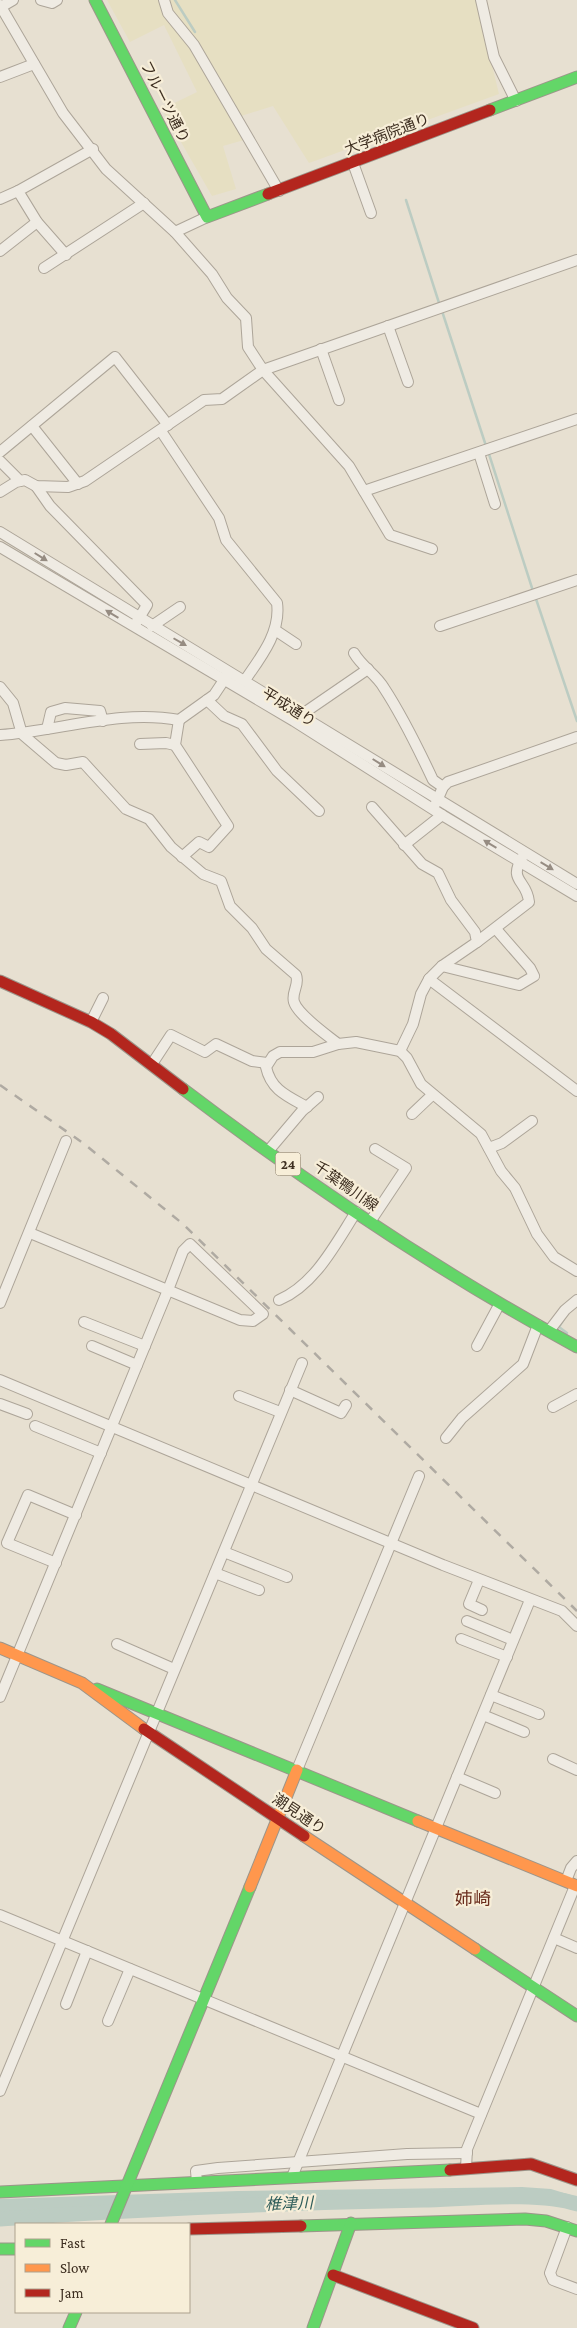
<svg xmlns="http://www.w3.org/2000/svg" width="577" height="2328" font-family="'Crimson Pro','Noto Sans JP',serif">
	<rect width="100%" height="100%" fill="#e7e0d1"/>
	<path fill="#e6dfc2" d="M107,0H476L499,94L309,163L273,106L235,118L244,140L223,146L236,189L212,196L162,109L197,92L164,25L130,42Z"/>
	<path fill="#bcccc2" d="M522,2187L551,2189L577,2197V2204C539,2191 465,2199 423,2200C282,2203 141,2209 0,2219V2199L238,2191Z"/>
	<g fill="none" stroke-linecap="round" stroke-linejoin="round">
		<g stroke="#bcccc2" stroke-width="2.5">
			<path d="M175,0L195,32"/>
			<path d="M406,200L440,306"/>
			<path d="M442,311L486,446"/>
			<path d="M488,451L533,591"/>
			<path d="M535,596L577,721"/>
			<path d="M564,1319L559,1327L567,1333"/>
		</g>
		<path stroke="#bcccc2" stroke-width="15" d="M0,2219C141,2209 281,2203 423,2200C465,2199 539,2191 577,2204"/>
		<g stroke="#ada599" stroke-width="12">
			<g id="street">
				<path d="M41,0L52,3L57,0"/>
				<path d="M164,0L168,13L194,45L279,191"/>
				<path d="M481,0L494,57L516,101"/>
				<path d="M0,5L63,113L106,169L175,232L212,274L227,298L246,318L248,347L263,370L349,466L390,535L432,549"/>
				<path d="M1,7L13,0"/>
				<path d="M0,77L34,64"/>
				<path d="M353,163L371,213"/>
				<path d="M0,199L18,191"/>
				<path d="M37,222L66,255"/>
				<path d="M175,232L207,217"/>
				<path d="M0,251L37,222L18,191L93,149"/>
				<path d="M44,268L144,203"/>
				<path d="M388,326L408,382"/>
				<path d="M321,349L339,400"/>
				<path d="M32,426L78,484"/>
				<path d="M161,431L219,518L226,540L277,603C281,632 261,657 245,680"/>
				<path d="M0,452L115,357L168,425"/>
				<path d="M479,453L495,504"/>
				<path d="M0,461L20,481"/>
				<path d="M36,486L50,506L147,605L136,623"/>
				<path d="M364,491L577,419"/>
				<path d="M0,492L16,482L25,480L36,486L68,487L85,481L204,400L222,399L263,370L577,260"/>
				<path d="M0,532L577,884"/>
				<path d="M0,547L294,721L442,815L577,896"/>
				<path d="M152,626L180,607"/>
				<path d="M440,626L577,580"/>
				<path d="M275,630L296,644"/>
				<path d="M354,653C362,667 376,674 384,688C403,717 418,748 433,780L443,787"/>
				<path d="M0,687L13,703L22,734L56,763L66,765L83,762L126,809L149,819L171,847L203,874L221,881L230,906L252,928L266,949L296,975C300,985 291,992 294,1002C298,1015 327,1035 338,1044"/>
				<path d="M207,700L224,716L242,724L277,771L319,811"/>
				<path d="M301,715L368,669"/>
				<path d="M179,720L175,745L228,826L209,847L199,842L182,857"/>
				<path d="M47,729L51,712L65,708L100,711L103,721"/>
				<path d="M0,735C59,731 120,709 179,720L214,695L228,674"/>
				<path d="M140,744L166,743L175,745"/>
				<path d="M436,803L443,787L448,782L577,737"/>
				<path d="M372,807L422,864L438,873L451,900L475,932L477,942L442,966L429,979L421,994L413,1024L400,1051"/>
				<path d="M404,845L442,815"/>
				<path d="M477,942L529,902C527,879 507,882 523,856"/>
				<path d="M442,966L519,985L534,976L530,968L496,929"/>
				<path d="M429,979L577,1091"/>
				<path d="M91,1022L103,998"/>
				<path d="M152,1064L171,1035L205,1052L216,1044L252,1061L267,1063"/>
				<path d="M307,1107C287,1096 271,1090 266,1067L273,1056L280,1052H313L338,1044L356,1042L400,1051L407,1058L421,1084L481,1134L501,1171L515,1188L537,1234L554,1257L577,1271"/>
				<path d="M412,1114L432,1095"/>
				<path d="M489,1148L502,1143L532,1121"/>
				<path d="M269,1150L302,1111L318,1097"/>
				<path d="M370,1222L406,1168L375,1149"/>
				<path d="M279,1300C315,1285 336,1243 356,1212"/>
				<path d="M0,1303L66,1141"/>
				<path d="M84,1322L145,1346"/>
				<path d="M549,1331L565,1310L577,1300"/>
				<path d="M92,1346L137,1365"/>
				<path d="M477,1346L499,1305"/>
				<path d="M0,1380L443,1565L562,1611L577,1626"/>
				<path d="M290,1390L341,1413L346,1405"/>
				<path d="M239,1396L280,1412"/>
				<path d="M0,1404L27,1414"/>
				<path d="M553,1407L577,1394"/>
				<path d="M35,1426L101,1453"/>
				<path d="M446,1438L462,1418L523,1364L538,1325"/>
				<path d="M224,1552L287,1577"/>
				<path d="M56,1563L7,1543L28,1495L76,1515"/>
				<path d="M215,1573L259,1590"/>
				<path d="M479,1580L469,1604L482,1610"/>
				<path d="M467,1621L513,1640"/>
				<path d="M461,1639L507,1657"/>
				<path d="M117,1644L174,1669"/>
				<path d="M491,1695L539,1714"/>
				<path d="M0,1697L168,1290L183,1251L190,1244L263,1314L253,1321L240,1320L30,1233"/>
				<path d="M483,1715L524,1732"/>
				<path d="M553,1759L577,1770"/>
				<path d="M297,1770L419,1476"/>
				<path d="M457,1777L495,1793"/>
				<path d="M566,1881L571,1868L577,1861"/>
				<path d="M0,1915L481,2114"/>
				<path d="M554,1938L577,1948"/>
				<path d="M66,2004L87,1951"/>
				<path d="M108,2021L130,1969"/>
				<path d="M0,2091L302,1363"/>
				<path d="M466,2168L467,2149L575,1886"/>
				<path d="M292,2177L530,1600"/>
				<path d="M197,2182L196,2171L218,2168L407,2154L467,2153"/>
				<path d="M567,2227L550,2273L553,2280L577,2289"/>
			</g>
		</g>
		<g stroke="#9c958a" stroke-width="13">
			<g id="fast">
				<path d="M95,0L207,217L268,194"/>
				<path d="M490,110L577,77"/>
				<path d="M183,1089C308,1184 439,1272 577,1347"/>
				<path d="M97,1689L418,1821"/>
				<path d="M475,1949L577,2016"/>
				<path d="M0,2192L450,2170"/>
				<path d="M111,2224L250,1887"/>
				<path d="M301,2226L525,2219L546,2221L577,2231"/>
				<path d="M0,2249H16"/>
				<path d="M69,2328L76,2312"/>
				<path d="M313,2328L351,2223"/>
			</g>
		</g>
		<g stroke="#9c958a" stroke-width="13">
			<g id="slow">
				<path d="M0,1648L82,1683L144,1729"/>
				<path d="M418,1821L577,1886"/>
				<path d="M304,1836L475,1949"/>
				<path d="M250,1887L297,1770"/>
			</g>
		</g>
		<g stroke="#9c958a" stroke-width="13">
			<g id="jam">
				<path d="M268,194L490,110"/>
				<path d="M0,981L91,1022L111,1034L183,1089"/>
				<path d="M144,1729L304,1836"/>
				<path d="M450,2170L531,2164L577,2180"/>
				<path d="M189,2229L301,2226"/>
				<path d="M333,2275L473,2328"/>
			</g>
		</g>
		<use href="#street" stroke="#efebe3" stroke-width="10"/>
		<use href="#fast" stroke="#63d668" stroke-width="11"/>
		<use href="#slow" stroke="#ff974d" stroke-width="11"/>
		<use href="#jam" stroke="#b3261e" stroke-width="11"/>
		<path stroke="#afaaa2" stroke-width="2.5" stroke-dasharray="9 9" stroke-linecap="butt" d="M0,1085L83,1143L183,1224L577,1611"/>
	</g>
	<defs><path id="oneway-solid" d="M-6-.8H1V-3.2L6.5 0L1 3.2V.8H-6Z" transform="scale(1.25)"/></defs>
	<g fill="#968c82">
		<use href="#oneway-solid" transform="translate(41 557) rotate(32)"/>
		<use href="#oneway-solid" transform="translate(112 614) rotate(-149)"/>
		<use href="#oneway-solid" transform="translate(180 642) rotate(30)"/>
		<use href="#oneway-solid" transform="translate(379 763) rotate(32)"/>
		<use href="#oneway-solid" transform="translate(490 844) rotate(-149)"/>
		<use href="#oneway-solid" transform="translate(547 866) rotate(31)"/>
	</g>
	<g text-anchor="middle" stroke-width="4.5" stroke-linejoin="round" paint-order="stroke">
		<rect fill="#f7eed8" stroke="#756857" stroke-width="1" x="275.5" y="1152.5" width="25" height="23" rx="4"/>
		<g font-size="14" font-weight="bold" fill="#3d2e20">
			<text x="288" y="1169">24</text>
		</g>
		<g font-size="15" fill="#3d2e20" stroke="#f7eed8">
			<text transform="translate(165 102) rotate(63)" y="5">フルーツ通り</text>
			<text transform="translate(387 134) rotate(-21)" y="5">大学病院通り</text>
			<text transform="translate(289 707) rotate(32)" y="5">平成通り</text>
			<text transform="translate(346 1186) rotate(35)" y="5">千葉鴨川線</text>
			<text transform="translate(299 1814) rotate(34)" y="5">潮見通り</text>
		</g>
		<g font-size="16" font-style="italic" fill="#2f5d5a" stroke="#f7eed8">
			<text transform="translate(289 2203) rotate(-2)" y="6">椎津川</text>
		</g>
		<g font-size="18" fill="#6b2e1e" stroke="#f7eed8">
			<text x="473" y="1905">姉崎</text>
		</g>
	</g>
	<rect x="15" y="2223" width="175" height="90" fill="#f7eed8" stroke="#ada18e"/>
	<rect x="25" y="2239" width="25" height="8" fill="#63d668" stroke="#ada18e"/>
	<text x="60" y="2248" font-size="15" fill="#3d2e20">Fast</text>
	<rect x="25" y="2264" width="25" height="8" fill="#ff974d" stroke="#ada18e"/>
	<text x="60" y="2273" font-size="15" fill="#3d2e20">Slow</text>
	<rect x="25" y="2289" width="25" height="8" fill="#b3261e" stroke="#ada18e"/>
	<text x="60" y="2298" font-size="15" fill="#3d2e20">Jam</text>
</svg>
